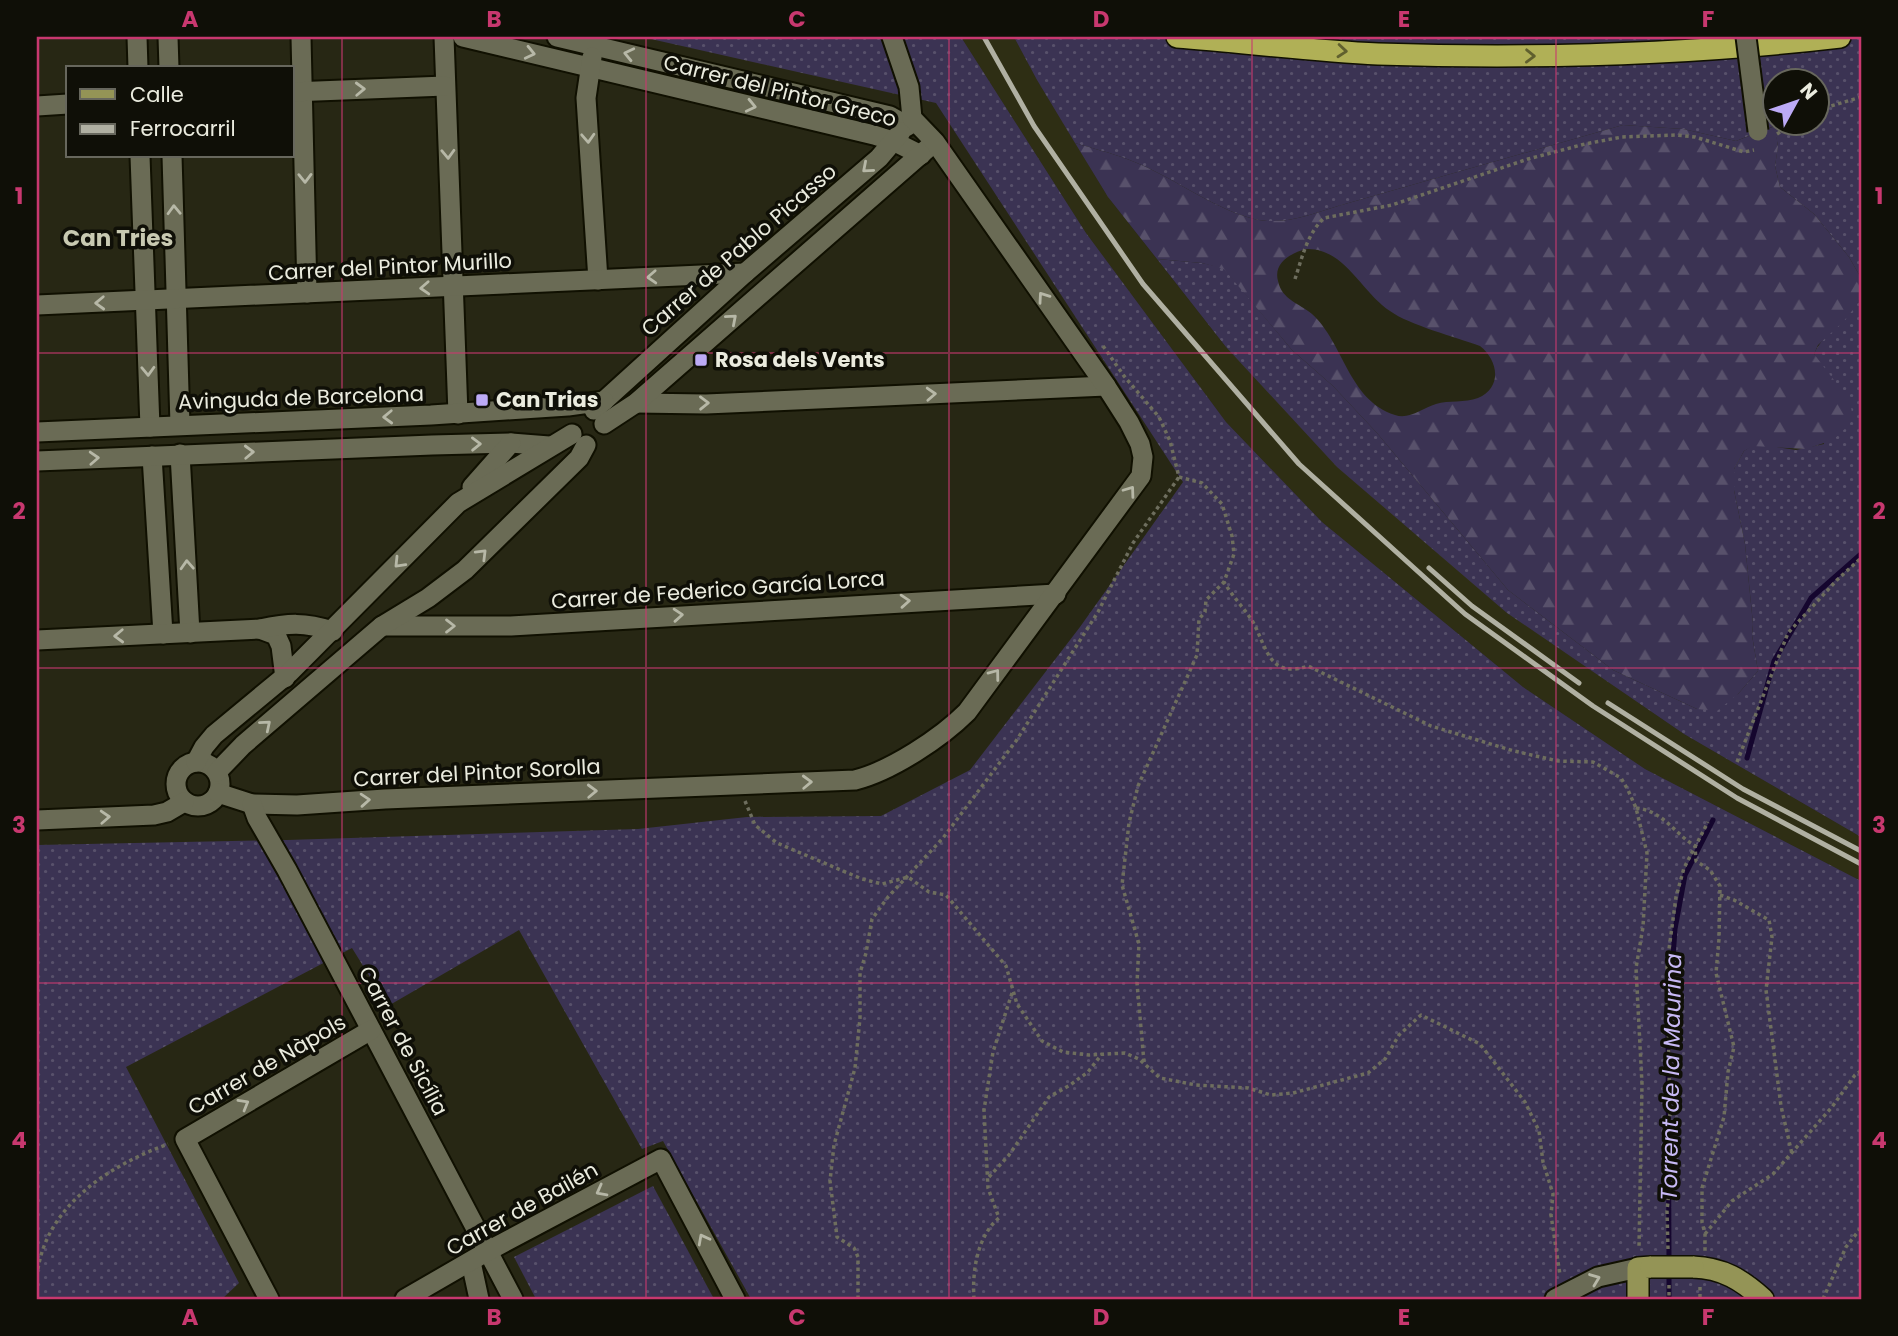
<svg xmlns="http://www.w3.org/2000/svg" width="1898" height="1336" font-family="Poppins,sans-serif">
	<defs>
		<pattern id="grass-dots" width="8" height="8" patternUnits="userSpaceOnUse" patternTransform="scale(1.75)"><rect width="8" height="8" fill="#3b3353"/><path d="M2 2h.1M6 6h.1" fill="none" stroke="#58516b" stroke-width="1.8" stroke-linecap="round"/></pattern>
		<pattern id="forest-firs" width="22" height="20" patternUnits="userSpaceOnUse" patternTransform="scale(1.75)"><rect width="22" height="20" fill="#3b3353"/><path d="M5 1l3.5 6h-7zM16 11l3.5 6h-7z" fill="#58516b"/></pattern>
	</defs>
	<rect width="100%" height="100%" fill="#272714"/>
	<path fill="#2e2e14" d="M961,37H1014L1037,80L1108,197L1226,347L1508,613L1684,734L1861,837V881L1645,769L1523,687L1322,522L1226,422L1086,233Z"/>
	<g fill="url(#grass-dots)" fill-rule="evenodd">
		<path d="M642,37H961L1086,233L1226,422L1322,522L1523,687L1645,769L1861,881V1299H751L663,1141L642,1149L519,930L388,1006L352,948L126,1067L239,1283L222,1299H37V845L287,840L638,829L747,817L881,816L970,770L1080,627L1183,482L936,103Z"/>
		<path d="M1014,37H1861V278L1849,257L1814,214L1780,187L1775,166L1778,146L1774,126L1736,141L1683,129L1623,125L1338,206C1312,214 1283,226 1254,219C1209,207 1171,175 1127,159C1111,153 1092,148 1075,143L1037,80ZM1776,80H1818V122H1776Z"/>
		<path d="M1157,259L1202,263L1224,268L1292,350L1333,386L1377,433L1508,590L1613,670L1697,709L1738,694L1758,671L1752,635L1753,624L1745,544L1734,490V469L1744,451L1753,445H1763L1796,450L1824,444L1820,364L1814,354C1824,331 1850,320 1861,296V837L1684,734L1507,613L1337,467L1226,347Z"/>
		<path d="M653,1186L714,1299H536L514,1257Z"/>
	</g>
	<path fill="url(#forest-firs)" fill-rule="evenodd" d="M1623,125L1683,129L1736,141L1775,126L1778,147L1775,166L1780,187L1814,214L1849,257L1861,278V296L1856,306L1843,322L1818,345L1814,354L1850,401L1852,413L1850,424L1833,440L1806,449L1753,446L1744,451L1734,469V490L1745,544L1753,624L1752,635L1758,671L1738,694L1717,711L1697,709L1613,670L1508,590L1377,433L1333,386L1292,350L1224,269L1202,263L1157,259L1108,197L1075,143C1092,148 1111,153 1127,159C1171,175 1209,207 1254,219C1283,226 1312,214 1338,206ZM1306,249C1344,247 1362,293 1390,311C1409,325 1456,337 1480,346C1498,360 1503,387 1478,398C1465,403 1449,400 1436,404C1423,408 1409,420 1395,415C1348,400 1344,343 1312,314C1299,303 1282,300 1278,281C1273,263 1291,253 1306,249Z"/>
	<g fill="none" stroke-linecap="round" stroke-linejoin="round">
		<g stroke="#15062e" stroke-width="5">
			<path d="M1747,758L1774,661L1811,598L1861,554"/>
			<path d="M1669,1261L1668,1029L1675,929L1685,875L1713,820"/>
			<path d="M1669,1271V1299"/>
		</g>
		<g stroke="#101001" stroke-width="23">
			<g id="minor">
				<path d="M137,37L138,68"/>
				<path d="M168,37L169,68"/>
				<path d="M301,37L307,293"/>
				<path d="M444,37L458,414"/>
				<path d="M463,37L874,135L893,141L921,155"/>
				<path d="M557,37L890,116L908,126"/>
				<path d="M592,57L586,98L598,280"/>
				<path d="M292,92L445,86"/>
				<path d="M37,106L68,104"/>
				<path d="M140,156L150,427"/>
				<path d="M172,156L180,425"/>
				<path d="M37,305L745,273"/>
				<path d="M636,403L706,404L1106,386"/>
				<path d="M594,410L745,273L879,158L901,132"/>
				<path d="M604,424L636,403L928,148"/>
				<path d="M37,432L431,415L568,406L604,401"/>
				<path d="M180,454L190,633"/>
				<path d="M152,456L163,634"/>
				<path d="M37,461L432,445L511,443L549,446"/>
				<path d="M472,487L511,443"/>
				<path d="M382,626H511L1056,594"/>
				<path d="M260,629L276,635L281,646L285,678"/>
				<path d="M37,640L260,629C289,623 304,622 333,631"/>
				<circle cx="198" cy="784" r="22"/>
				<path d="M196,762L204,747L214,735L289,673L458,503L572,434"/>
				<path d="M217,772L243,745L382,626L428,598L465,570L579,458L586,445"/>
				<path d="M218,793L252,804L297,805L385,799L855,780C891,771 941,738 967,712L1141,476L1143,457L1140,444L1129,422L1106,386L935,142L912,118L909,87L892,37"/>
				<path d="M252,804L257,818L287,870L513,1299"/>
				<path d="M37,820L154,815L167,812L184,802"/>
				<path d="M471,1262L479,1299"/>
				<path d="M269,1299L185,1139L371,1030"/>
				<path d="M405,1299L488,1251L661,1159L735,1299"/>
				<path d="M1555,1299L1598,1277L1638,1268"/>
			</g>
		</g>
		<g stroke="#101001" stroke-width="24">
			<g id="major">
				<path d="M1693,1267C1723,1268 1742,1280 1763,1299"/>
				<path d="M1638,1299V1268L1651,1267"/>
			</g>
		</g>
		<g stroke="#101001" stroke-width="24">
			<path id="highway" d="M1177,37C1244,42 1311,51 1378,54C1532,59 1687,55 1840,37"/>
		</g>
		<g stroke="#6e6e5e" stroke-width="3.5" stroke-dasharray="3.5 3.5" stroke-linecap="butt">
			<path d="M1818,110L1861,97"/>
			<path d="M1777,134L1796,122"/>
			<path d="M1295,279C1302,258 1307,234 1324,218L1392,205L1528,159L1585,144L1622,137L1676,135L1695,137L1744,152L1754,150"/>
			<path d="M1103,346L1124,376L1159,417L1170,441L1179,477L1202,483L1222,504L1232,536L1234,554L1224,582C1232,596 1245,609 1253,622C1267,648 1269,679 1308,666L1431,726L1514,751L1558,761L1593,762L1621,778L1628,790L1636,808L1647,853L1643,927L1636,968L1642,1084L1639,1248"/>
			<path d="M1737,762L1788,633L1837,580L1861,558"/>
			<path d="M745,801L755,825L777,843L862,879L882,884L908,877L929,892L946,895L1006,966L1017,1004L1042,1041L1063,1052L1089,1055L1125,1053L1139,1059L1160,1078L1196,1085L1248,1088L1271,1095L1293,1093L1368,1073L1385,1059L1399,1035L1421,1015L1480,1044L1525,1102L1539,1131L1543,1162L1553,1194L1551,1215L1560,1275"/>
			<path d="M1636,808C1662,810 1674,833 1695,846L1696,861L1710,870L1720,886L1719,939L1716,973L1734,1047L1728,1072L1724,1117L1702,1188V1222L1705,1234V1251"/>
			<path d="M1720,895L1734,900L1769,920L1772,937L1766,990L1781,1106L1792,1154"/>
			<path d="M1144,1062L1137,983L1139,944L1122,885L1129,823L1138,786L1197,655L1199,619L1205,612L1206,600L1224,582"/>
			<path d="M989,1177L1009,1155L1049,1097L1070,1085L1088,1072L1102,1054"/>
			<path d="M1705,1234L1732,1201L1773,1174L1832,1107L1855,1075L1861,1071"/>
			<path d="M1668,1249L1667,1211L1671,1173L1667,964L1676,897L1684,868L1708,822"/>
			<path d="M37,1276C44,1207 108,1166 168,1144"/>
			<path d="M1669,1285V1299"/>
			<path d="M1700,1287V1299"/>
			<path d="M858,1299V1257L854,1248L837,1237L830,1181L834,1145L855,1068L860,1018V973L866,953L872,919L888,897L943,838L1016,741L1098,612L1133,543L1179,477"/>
			<path d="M974,1299C972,1272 977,1236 999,1218L988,1188L984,1110L993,1052L1012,993"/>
			<path d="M1823,1299L1846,1247L1861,1228"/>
		</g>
		<use href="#minor" stroke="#6a6b55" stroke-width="19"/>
		<use href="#major" stroke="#949456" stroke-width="21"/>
		<use href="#highway" stroke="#b0b056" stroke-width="21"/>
		<g stroke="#b0b0a2" stroke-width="5">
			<path d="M984,37L1034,126L1143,284L1299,464L1465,614L1593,706L1737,798L1861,864"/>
			<path d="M1429,568L1472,606L1579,683"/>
			<path d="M1608,703L1743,789L1861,851"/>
		</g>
		<g stroke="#101001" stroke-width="23" stroke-linecap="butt">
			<path id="minor-bridge" d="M1746,37L1758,131"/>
		</g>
		<g stroke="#101001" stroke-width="24" stroke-linecap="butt">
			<path id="major-bridge" d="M1651,1267H1693"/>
		</g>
		<use href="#minor-bridge" stroke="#6a6b55" stroke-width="19"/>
		<use href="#major-bridge" stroke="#949456" stroke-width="21"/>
	</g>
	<defs><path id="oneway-chevron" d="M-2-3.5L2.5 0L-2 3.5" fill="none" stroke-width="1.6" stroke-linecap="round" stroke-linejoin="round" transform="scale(1.75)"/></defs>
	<g stroke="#60602e">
		<use href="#oneway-chevron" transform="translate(1342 51) rotate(5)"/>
		<use href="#oneway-chevron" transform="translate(1530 56) rotate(1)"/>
	</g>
	<g stroke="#b7b8a7">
		<use href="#oneway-chevron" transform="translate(530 53) rotate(13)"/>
		<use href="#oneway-chevron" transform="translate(629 54) rotate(-167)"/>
		<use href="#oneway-chevron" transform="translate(360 89) rotate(-2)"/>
		<use href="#oneway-chevron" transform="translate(751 106) rotate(13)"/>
		<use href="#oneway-chevron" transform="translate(588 138) rotate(87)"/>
		<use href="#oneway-chevron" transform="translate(448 154) rotate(88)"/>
		<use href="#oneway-chevron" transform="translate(867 168) rotate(139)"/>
		<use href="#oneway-chevron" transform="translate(305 178) rotate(89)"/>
		<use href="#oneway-chevron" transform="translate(174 210) rotate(-92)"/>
		<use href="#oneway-chevron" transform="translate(652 277) rotate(177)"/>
		<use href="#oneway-chevron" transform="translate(425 288) rotate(177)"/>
		<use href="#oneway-chevron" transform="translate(1043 297) rotate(-125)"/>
		<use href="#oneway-chevron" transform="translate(100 303) rotate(178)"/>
		<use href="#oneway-chevron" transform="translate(732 319) rotate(-41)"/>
		<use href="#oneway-chevron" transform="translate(148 371) rotate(88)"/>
		<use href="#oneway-chevron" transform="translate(931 394) rotate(-3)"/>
		<use href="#oneway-chevron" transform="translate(704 403) rotate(-1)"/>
		<use href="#oneway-chevron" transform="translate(388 417) rotate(178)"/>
		<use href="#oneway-chevron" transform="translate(476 444) rotate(-1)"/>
		<use href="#oneway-chevron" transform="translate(249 452) rotate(-2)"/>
		<use href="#oneway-chevron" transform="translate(94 458) rotate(-3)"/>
		<use href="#oneway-chevron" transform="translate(1130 491) rotate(-54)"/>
		<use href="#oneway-chevron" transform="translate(482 554) rotate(-45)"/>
		<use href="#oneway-chevron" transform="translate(399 563) rotate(134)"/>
		<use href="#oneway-chevron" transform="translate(187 565) rotate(-93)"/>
		<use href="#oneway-chevron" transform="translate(905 601) rotate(-4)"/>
		<use href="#oneway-chevron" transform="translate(678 615) rotate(-4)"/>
		<use href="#oneway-chevron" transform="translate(450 626)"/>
		<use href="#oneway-chevron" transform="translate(119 636) rotate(178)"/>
		<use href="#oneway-chevron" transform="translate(995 674) rotate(-53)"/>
		<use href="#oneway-chevron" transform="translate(266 725) rotate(-40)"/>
		<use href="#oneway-chevron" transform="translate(807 782) rotate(-2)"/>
		<use href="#oneway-chevron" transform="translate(592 791) rotate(-2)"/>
		<use href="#oneway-chevron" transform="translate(365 800) rotate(-4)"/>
		<use href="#oneway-chevron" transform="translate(105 817) rotate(-3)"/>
		<use href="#oneway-chevron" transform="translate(244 1104) rotate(-30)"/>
		<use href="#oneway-chevron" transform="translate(601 1191) rotate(152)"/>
		<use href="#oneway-chevron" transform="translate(703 1239) rotate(-118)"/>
		<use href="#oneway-chevron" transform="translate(1595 1279) rotate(-21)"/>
	</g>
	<path fill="none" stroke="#c8386f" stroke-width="2" stroke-opacity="0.55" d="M342,37V1299M646,37V1299M949,37V1299M1252,37V1299M1556,37V1299M37,353H1861M37,668H1861M37,983H1861"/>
	<g fill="#bcaaf6" stroke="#0f0f07" stroke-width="2.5">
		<rect x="694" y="353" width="14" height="14" rx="3.5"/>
		<rect x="475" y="393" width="14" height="14" rx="3.5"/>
	</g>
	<g text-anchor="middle" stroke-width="7" stroke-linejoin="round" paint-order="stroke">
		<g font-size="21" fill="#eaebde" stroke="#0f0f07">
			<text transform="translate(780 91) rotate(14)" y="7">Carrer del Pintor Greco</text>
			<text transform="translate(739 250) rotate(-41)" y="7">Carrer de Pablo Picasso</text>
			<text transform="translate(390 267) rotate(-3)" y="7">Carrer del Pintor Murillo</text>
			<text transform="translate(301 398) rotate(-2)" y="7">Avinguda de Barcelona</text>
			<text transform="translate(718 590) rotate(-4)" y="7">Carrer de Federico García Lorca</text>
			<text transform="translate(477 773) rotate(-3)" y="7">Carrer del Pintor Sorolla</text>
			<text transform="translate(403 1041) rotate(62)" y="7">Carrer de Sicília</text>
			<text transform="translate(267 1065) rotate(-30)" y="7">Carrer de Nàpols</text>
			<text transform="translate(522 1209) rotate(-29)" y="7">Carrer de Bailén</text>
		</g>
		<g font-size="21" font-weight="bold" fill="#eaebde" stroke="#0f0f07" text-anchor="start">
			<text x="715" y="367">Rosa dels Vents</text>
			<text x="496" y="407">Can Trias</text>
		</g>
		<g font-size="23" font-weight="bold" fill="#c8c9b1" stroke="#0f0f07">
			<text x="118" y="246">Can Tries</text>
		</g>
		<g font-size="23" font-style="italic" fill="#c7b9f5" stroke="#0f0f07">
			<text transform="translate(1671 1077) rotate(-89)" y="8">Torrent de la Maurina</text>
		</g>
	</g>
	<rect width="1898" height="1336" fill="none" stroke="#0f0f07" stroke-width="77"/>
	<rect x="66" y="66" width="228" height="91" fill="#0f0f07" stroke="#67675d" stroke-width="2"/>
	<rect x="80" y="89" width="35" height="10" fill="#949456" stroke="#67675d" stroke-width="2"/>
	<text x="130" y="102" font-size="21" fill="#eaebde">Calle</text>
	<rect x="80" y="124" width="35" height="10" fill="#b0b0a2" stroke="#67675d" stroke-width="2"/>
	<text x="130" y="136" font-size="21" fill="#eaebde">Ferrocarril</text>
	<g transform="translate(1796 102) rotate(50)"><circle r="33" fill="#0f0f07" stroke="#67675d" stroke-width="2"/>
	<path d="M0-5L12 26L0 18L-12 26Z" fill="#bcaaf6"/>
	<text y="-10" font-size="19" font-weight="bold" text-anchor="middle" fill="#eaebde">N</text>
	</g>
	<rect x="38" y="38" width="1822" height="1260" fill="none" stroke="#c8386f" stroke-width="2.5"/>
	<g font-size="23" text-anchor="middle" font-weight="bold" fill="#c8386f">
		<text x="190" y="27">A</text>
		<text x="494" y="27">B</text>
		<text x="797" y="27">C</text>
		<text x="1101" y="27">D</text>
		<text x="1404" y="27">E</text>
		<text x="1708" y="27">F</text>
		<text x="19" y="204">1</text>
		<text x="1879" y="204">1</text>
		<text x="19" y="519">2</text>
		<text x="1879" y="519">2</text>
		<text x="19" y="833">3</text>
		<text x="1879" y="833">3</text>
		<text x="19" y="1148">4</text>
		<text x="1879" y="1148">4</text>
		<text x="190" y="1325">A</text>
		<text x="494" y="1325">B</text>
		<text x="797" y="1325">C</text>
		<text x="1101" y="1325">D</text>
		<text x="1404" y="1325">E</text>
		<text x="1708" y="1325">F</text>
	</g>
</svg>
